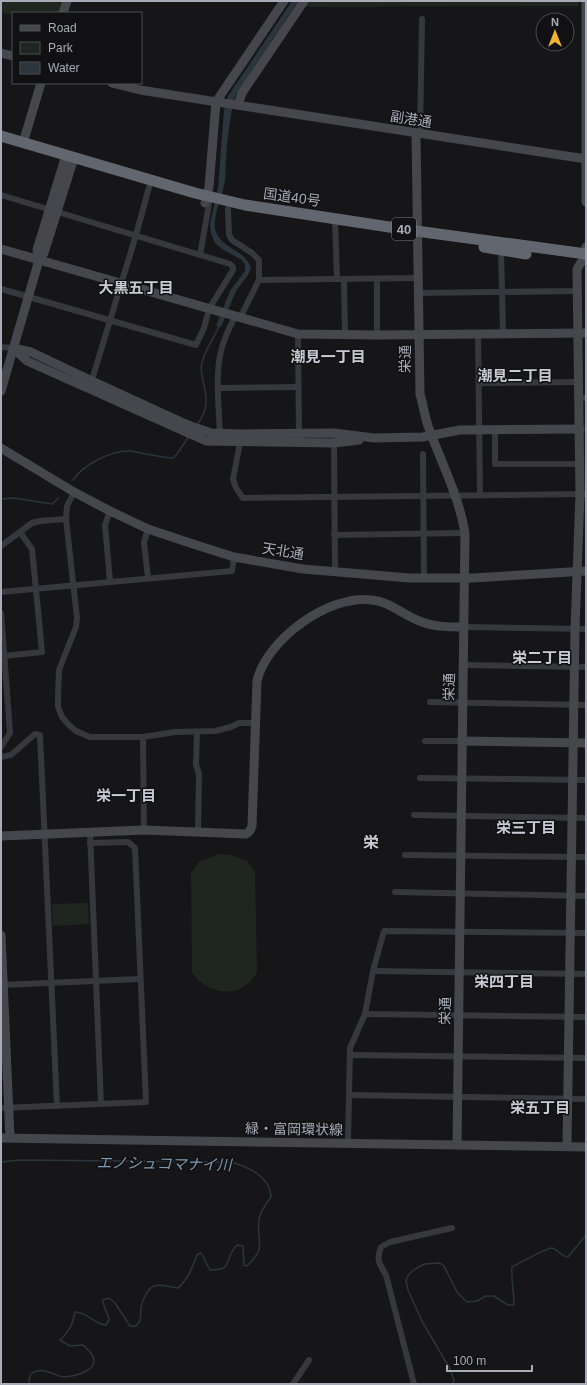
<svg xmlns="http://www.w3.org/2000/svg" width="587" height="1385" font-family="Helvetica,'Noto Sans JP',sans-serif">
	<rect width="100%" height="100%" fill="#161618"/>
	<g fill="#1e261f">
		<path d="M1,1H63L60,12L1,14Z"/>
		<path d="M71,1H280L71,2Z"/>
		<path d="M309,1H578L579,6L305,7Z"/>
		<path d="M219,854L232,855L247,861L255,872L257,972C242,1000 209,996 192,973L191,873L199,862Z"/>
		<path d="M88,903L89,924L53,926L52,904Z"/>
	</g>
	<path fill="#2b353c" d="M292,1H298L235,96C230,117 227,139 226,160C225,169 226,181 223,190C220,202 213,217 215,229C220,249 245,249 251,268L248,275L236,291L221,327L216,326L230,291L245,271V265L242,260L222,249L215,243L211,233L210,224L218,188L224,111L228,96Z"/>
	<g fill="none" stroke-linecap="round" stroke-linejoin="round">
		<g stroke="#2b353c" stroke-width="1.5">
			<path d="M197,425C208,409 208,400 203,381C202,375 200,369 202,363C205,349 214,339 219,326"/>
			<path d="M73,480C83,465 111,450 130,451C144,453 158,457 173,458L177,454L189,436"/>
			<path d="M1,499L14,498L52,504L59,498"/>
			<path d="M1,1162L19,1160L230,1162C247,1166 271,1177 271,1197C267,1203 260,1211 259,1219C256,1243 268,1246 247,1266L244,1265L243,1246L237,1245C223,1259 235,1270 210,1270L201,1253L197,1255C192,1268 188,1279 178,1288C163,1286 152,1280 145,1296C143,1300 141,1304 141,1309C140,1316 142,1320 136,1326H130L115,1303L109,1298L103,1300C103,1307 108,1313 109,1320L106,1325C95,1325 88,1312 75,1312C72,1326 70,1330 60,1340L70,1346L83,1345C87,1349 95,1355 94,1362C93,1366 90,1369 86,1371C79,1375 67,1378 59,1376C51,1373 41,1367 32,1373C29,1375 29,1380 29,1384"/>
			<path d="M453,1384L454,1380L450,1369L422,1321L408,1290L406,1280L409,1274L415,1269L425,1264L440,1263L444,1266L457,1292L467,1302L477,1301L486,1296H494L508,1305H514C514,1292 511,1280 512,1267C518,1264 546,1248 552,1248C558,1249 561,1257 568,1257L586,1235"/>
		</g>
		<g stroke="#37383d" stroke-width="6">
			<path d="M420,134L422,19"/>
			<path d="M1,195L230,264L233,267V270L209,309L204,328L196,345L1,289"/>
			<path d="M228,209L229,235L232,240L252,253L259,260V280L240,318"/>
			<path d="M335,219L337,279"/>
			<path d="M501,249L503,333"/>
			<path d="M200,255L209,204"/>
			<path d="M344,279L345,335"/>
			<path d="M377,279V335"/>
			<path d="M259,280L418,278"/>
			<path d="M418,293L578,291"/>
			<path d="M298,334L299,437"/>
			<path d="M478,334L480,495"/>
			<path d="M1,347L13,348"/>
			<path d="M91,383L136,235L151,180"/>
			<path d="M479,383L579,382"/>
			<path d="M219,388L298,387"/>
			<path d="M579,398H586"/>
			<path d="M495,429V464H580"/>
			<path d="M220,434C219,411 215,374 221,351C224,339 229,328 235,317"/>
			<path d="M241,438L233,479L236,488L243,498L586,494"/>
			<path d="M334,441L335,572"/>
			<path d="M423,454L424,578"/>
			<path d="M110,511L105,525L110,581"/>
			<path d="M66,519L67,506L74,492"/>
			<path d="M334,535L465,533"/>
			<path d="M1,546L32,523L40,521L66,519L77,618L76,627L59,670L58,696V707L62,717L69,725L76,731L90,737H143L175,732L215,731L231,727L239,723H255"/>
			<path d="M148,578L144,542L148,529"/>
			<path d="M1,592L232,571L234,557"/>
			<path d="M1,613L10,733L1,747"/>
			<path d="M464,627L586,629"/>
			<path d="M4,656L42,652L32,549L20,532"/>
			<path d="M463,665L586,667"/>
			<path d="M430,702L586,705"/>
			<path d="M197,732L196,765L199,774L198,832"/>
			<path d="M143,737L144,830"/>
			<path d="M425,741H463"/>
			<path d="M1,757L11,755L35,734L40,735L57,1106"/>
			<path d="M420,778L586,780"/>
			<path d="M414,815L586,818"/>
			<path d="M90,832L101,1104"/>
			<path d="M405,855L586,857"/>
			<path d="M395,892L586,896"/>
			<path d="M373,971L586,974"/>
			<path d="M1,985L140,979"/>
			<path d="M365,1014L586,1017"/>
			<path d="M350,1055L586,1058"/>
			<path d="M349,1095L586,1099"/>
			<path d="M1,1108L146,1102L135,848L128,842L90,843"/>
			<path d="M348,1143L350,1048L365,1014L373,971L384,931L586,933"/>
			<path d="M293,1384L309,1360"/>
			<path d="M414,1384L386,1275C379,1263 376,1260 381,1247L390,1242L452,1228"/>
		</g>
		<g stroke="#45474d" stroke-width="9">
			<path d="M586,1V202"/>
			<path d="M63,13L67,1"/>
			<path d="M1,53L13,56"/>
			<path d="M112,83L140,90L586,159"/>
			<path d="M238,105L242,93L304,1"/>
			<path d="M416,134L420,394C423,405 425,416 428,426C441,462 459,496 465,533L457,1145"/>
			<path d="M23,143L41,83"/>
			<path d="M205,203L209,187L216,102L284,1"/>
			<path d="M1,249L298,334L377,335L586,333"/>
			<path d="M39,260L37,250L66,155"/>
			<path d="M13,348L31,352L92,381L188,425L211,433L242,434L334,433L374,438L423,437L460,430L580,429"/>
			<path d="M13,348L27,361L206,441L334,443L359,440"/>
			<path d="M1,391L39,260L44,253L74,158"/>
			<path d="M1,448L74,492L110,511L148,529L193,544L234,557L303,569L409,578H473L586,571"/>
			<path d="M463,741L586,743"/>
			<path d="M1,836L144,830L246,834C250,832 251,830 252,826L257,681C266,640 329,594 372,600C391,602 404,616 422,622C435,627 450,627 464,627"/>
			<path d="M1,935L10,1138"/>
			<path d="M1,1138L586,1147"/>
			<path d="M567,1146L575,629L580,494L577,269L582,261L586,247"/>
		</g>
		<g stroke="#62666e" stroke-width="11">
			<path d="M1,136L195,193L245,205L409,230L586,254"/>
			<path d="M484,247L526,254"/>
		</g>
	</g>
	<g text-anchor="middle" stroke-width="3" stroke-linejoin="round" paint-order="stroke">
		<rect fill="#111113" stroke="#7a7e86" stroke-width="1" x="392" y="218" width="24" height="22" rx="3"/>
		<g font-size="13" font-weight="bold" fill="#a7acb8">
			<text x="404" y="234">40</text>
		</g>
		<g font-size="14" fill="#a7acb8" stroke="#111113">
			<text transform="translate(411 119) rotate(9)" y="5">副港通</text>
			<text transform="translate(292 197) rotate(8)" y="5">国道40号</text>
			<text transform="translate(405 359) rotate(-90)" y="5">栄通</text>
			<text transform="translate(283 551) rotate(9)" y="5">天北通</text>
			<text transform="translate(449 687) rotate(-89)" y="5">栄通</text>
			<text transform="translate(445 1011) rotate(-89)" y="5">栄通</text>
			<text transform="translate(294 1129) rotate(1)" y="5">緑・富岡環状線</text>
		</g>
		<g font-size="15" font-weight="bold" fill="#c8cbd4" stroke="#111113">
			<text x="136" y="293">大黒五丁目</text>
			<text x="328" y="362">潮見一丁目</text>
			<text x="515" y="381">潮見二丁目</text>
			<text x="542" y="663">栄二丁目</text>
			<text x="126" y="801">栄一丁目</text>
			<text x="526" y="833">栄三丁目</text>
			<text x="504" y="987">栄四丁目</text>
			<text x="540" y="1113">栄五丁目</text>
		</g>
		<g font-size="15" font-style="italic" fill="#7e9bb3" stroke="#111113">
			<text transform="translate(164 1164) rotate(1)" y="5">エノシュコマナイ川</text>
		</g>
		<g font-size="16" font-weight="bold" fill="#c8cbd4" stroke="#111113">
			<text x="371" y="848">栄</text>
		</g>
	</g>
	<rect width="587" height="1385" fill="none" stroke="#a7acb8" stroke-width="4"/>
	<rect x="12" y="12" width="130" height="72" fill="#111113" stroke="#4d4f55"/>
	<rect x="20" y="25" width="20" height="6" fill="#45474d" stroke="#4d4f55"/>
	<text x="48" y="32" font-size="12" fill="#a7acb8">Road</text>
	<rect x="20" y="42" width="20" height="12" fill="#1e261f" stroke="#4d4f55"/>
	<text x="48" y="52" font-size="12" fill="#a7acb8">Park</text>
	<rect x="20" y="62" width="20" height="12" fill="#2b353c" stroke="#4d4f55"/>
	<text x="48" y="72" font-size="12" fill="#a7acb8">Water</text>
	<g transform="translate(555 32)"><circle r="19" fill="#111113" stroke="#4d4f55"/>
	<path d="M0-3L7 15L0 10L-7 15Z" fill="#f4b231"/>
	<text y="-6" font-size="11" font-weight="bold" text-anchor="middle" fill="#a7acb8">N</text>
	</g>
	<path d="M447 1365v6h85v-6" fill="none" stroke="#a7acb8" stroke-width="2"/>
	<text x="453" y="1365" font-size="12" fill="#a7acb8" stroke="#111113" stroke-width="3" paint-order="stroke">100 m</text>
</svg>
